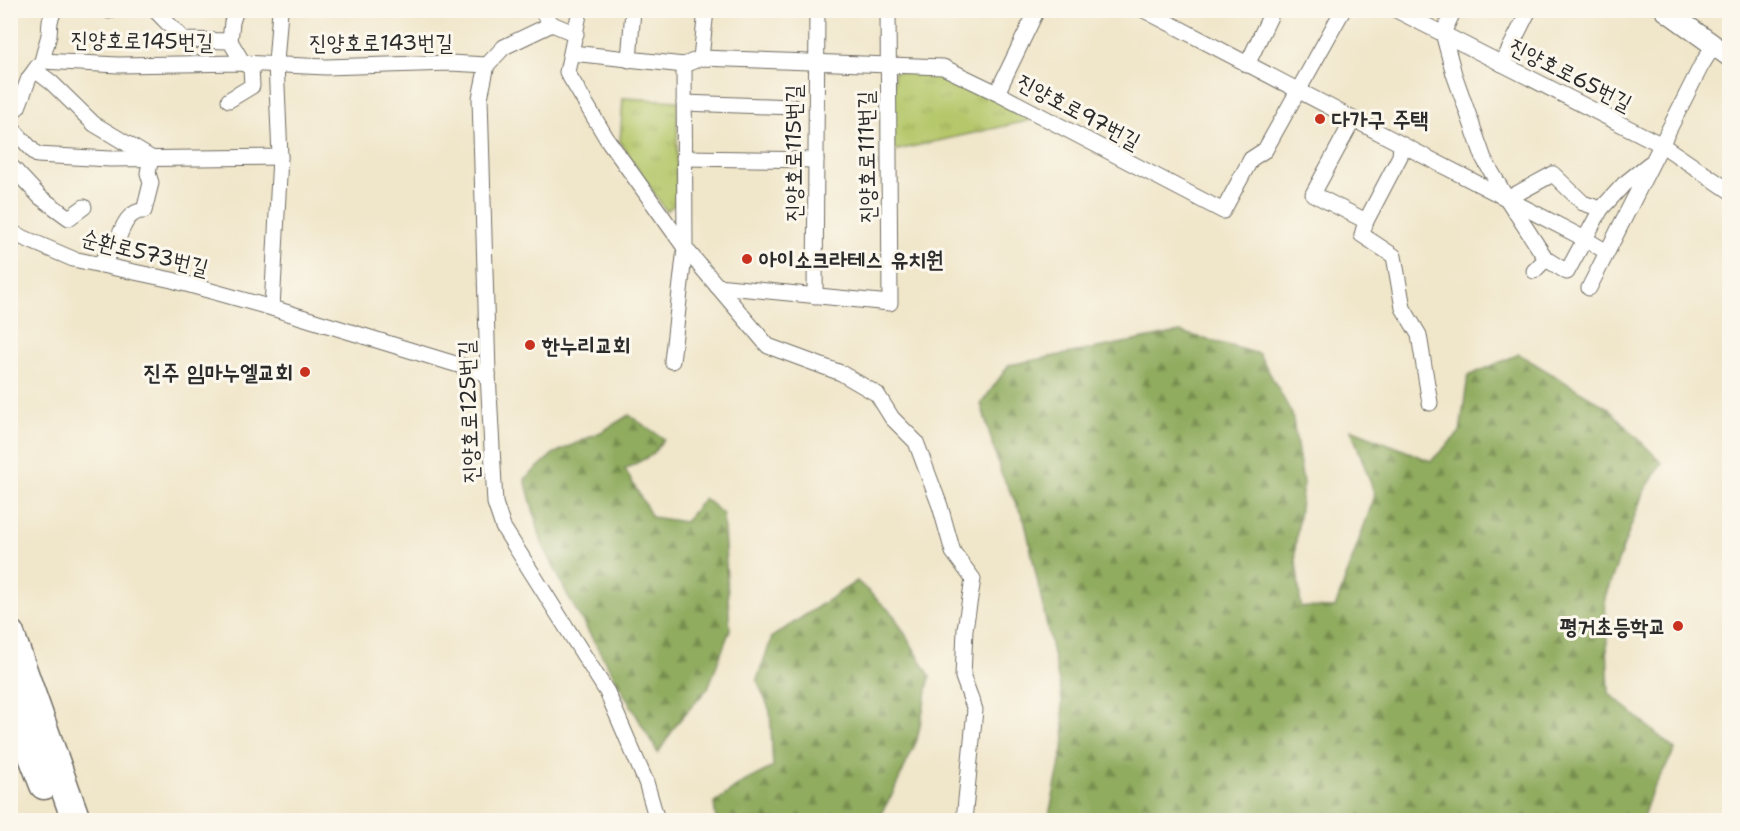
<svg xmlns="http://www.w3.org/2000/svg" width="1740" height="831" font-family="'Shantell Sans','Poor Story',sans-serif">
	<defs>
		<pattern id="forest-firs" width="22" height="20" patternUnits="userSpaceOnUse" patternTransform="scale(1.5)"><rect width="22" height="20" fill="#90ac5e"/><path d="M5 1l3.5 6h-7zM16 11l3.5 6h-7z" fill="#768c4e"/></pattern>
		<pattern id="park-tufts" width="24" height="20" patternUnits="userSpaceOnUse" patternTransform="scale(1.5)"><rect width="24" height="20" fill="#b5c76a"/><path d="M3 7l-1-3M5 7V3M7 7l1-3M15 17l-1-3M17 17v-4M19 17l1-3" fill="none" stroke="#9cab5c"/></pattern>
	</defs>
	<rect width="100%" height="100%" fill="#fbf7ec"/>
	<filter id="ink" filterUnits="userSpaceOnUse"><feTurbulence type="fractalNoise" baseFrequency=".0167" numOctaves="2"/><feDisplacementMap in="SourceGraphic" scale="12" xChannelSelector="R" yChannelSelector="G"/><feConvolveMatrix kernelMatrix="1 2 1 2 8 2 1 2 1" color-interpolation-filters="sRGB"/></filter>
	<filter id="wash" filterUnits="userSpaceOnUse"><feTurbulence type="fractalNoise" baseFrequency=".008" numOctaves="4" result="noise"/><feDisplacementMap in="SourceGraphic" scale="24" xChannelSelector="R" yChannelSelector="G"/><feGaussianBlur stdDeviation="1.35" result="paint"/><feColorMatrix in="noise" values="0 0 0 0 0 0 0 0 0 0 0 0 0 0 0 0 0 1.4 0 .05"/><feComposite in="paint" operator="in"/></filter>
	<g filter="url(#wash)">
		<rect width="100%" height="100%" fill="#f0e6ca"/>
		<g fill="url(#forest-firs)" stroke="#5e6c44" stroke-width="1.5">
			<path d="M1180,332L1259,354L1292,414L1303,483L1295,550L1301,607L1335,608L1375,495L1351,429L1431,461L1460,432L1468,376L1519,354L1608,408L1662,463L1643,493L1605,597L1609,693L1675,750L1651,793L1642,820H1048L1065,740L1061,692L1025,522L1001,473L981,404L1009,365Z"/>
			<path d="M629,415L664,439L652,455L625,469L652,517L685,522L704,498L723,514L730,630L708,688L678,722L658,753L569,598L542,543L525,479L553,454L603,431Z"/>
			<path d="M857,581L893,614L930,676L917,740L892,795L877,820H716L714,803L742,783L773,767L770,711L757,680L772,637Z"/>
		</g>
		<g fill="url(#park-tufts)" stroke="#70794a" stroke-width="1.5">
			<path d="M894,72H942L1032,120L893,151Z"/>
			<path d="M623,98L678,101L676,204L666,211L620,142Z"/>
		</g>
	</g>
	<g filter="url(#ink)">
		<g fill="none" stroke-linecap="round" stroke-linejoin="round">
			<g stroke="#706c63" stroke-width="17">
				<g id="minor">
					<path d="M108,10L109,11"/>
					<path d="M155,10L184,40L230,41L243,63L251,68L252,86L229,100"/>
					<path d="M541,10L552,24"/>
					<path d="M580,10L567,72L607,139L685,248L672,361"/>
					<path d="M1037,10L997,93L1223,211L1251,159L1265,150L1343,10"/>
					<path d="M1144,10L1401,144L1400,156L1366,221L1362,235L1394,256L1403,308L1419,335L1430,403"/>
					<path d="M1396,10L1662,145L1730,191"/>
					<path d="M1454,10L1443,33L1454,74L1484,159L1507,199L1546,259L1567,272L1601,209"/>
					<path d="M576,34L552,24L504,47L487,65L480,98L488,374L495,503L503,527L607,692L646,782L657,820"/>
					<path d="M230,41L232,22L236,10"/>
					<path d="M572,53L684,65L701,58L943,67L997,93"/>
					<path d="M701,58L706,10"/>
					<path d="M629,60L633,10"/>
					<path d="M42,61L118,65L243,63L326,67L450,63L487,65"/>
					<path d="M1502,64L1529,10"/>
					<path d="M684,65L685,248L768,346L841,373L877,394L892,418L916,442L940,506L953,552L973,579L965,629L963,677L975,710L964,820"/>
					<path d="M1247,65L1273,10"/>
					<path d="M38,66L35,70L52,83L94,124L151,158"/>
					<path d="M684,103L793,107"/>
					<path d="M10,113L18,107L29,78L42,61L49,35L50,21L54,10"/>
					<path d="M1353,120L1313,194L1366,221"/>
					<path d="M10,126L37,155L110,159L280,157"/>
					<path d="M1401,144L1585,239L1607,252"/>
					<path d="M684,158L816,160"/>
					<path d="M13,168L40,197L69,218L84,207"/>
					<path d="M1507,199L1553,174L1583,203L1601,209L1624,184L1649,164"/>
					<path d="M10,232L73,259L172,280L272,308L488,374"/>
					<path d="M98,264C104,259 112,253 115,246C121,233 126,210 144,211L151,183L148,173L151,158"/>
					<path d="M1534,271L1546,259"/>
					<path d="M717,286L890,303L888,10"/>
					<path d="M1589,288L1701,66L1714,45"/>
					<path d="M815,296L817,10"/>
					<path d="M272,308L280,157L276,63L280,10"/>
				</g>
			</g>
			<g stroke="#706c63" stroke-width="22">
				<path id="tertiary" d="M1665,10L1730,57"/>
			</g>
			<g stroke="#706c63" stroke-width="31">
				<g id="motorway">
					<path d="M10,634L76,820"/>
					<path d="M10,697L44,785"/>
				</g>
			</g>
			<use href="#minor" stroke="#fff" stroke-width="15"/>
			<use href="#tertiary" stroke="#fff" stroke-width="20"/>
			<use href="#motorway" stroke="#fff" stroke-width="28"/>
		</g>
	</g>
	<g fill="#c8321e" stroke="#fbf7ec" stroke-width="2">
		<circle cx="1320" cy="119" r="6"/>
		<circle cx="747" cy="259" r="6"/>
		<circle cx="530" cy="345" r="6"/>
		<circle cx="305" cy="372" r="6"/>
		<circle cx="1678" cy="626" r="6"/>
	</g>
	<g text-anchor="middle" stroke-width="6" stroke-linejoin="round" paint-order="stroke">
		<g font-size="22" fill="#2b2b2b" stroke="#fbf7ec">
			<text transform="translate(142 40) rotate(1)" y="8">진양호로145번길</text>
			<text x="381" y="50">진양호로143번길</text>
			<text transform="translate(1571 74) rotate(27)" y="8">진양호로65번길</text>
			<text transform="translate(1079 111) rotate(28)" y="8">진양호로97번길</text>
			<text transform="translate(793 153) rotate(-90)" y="8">진양호로115번길</text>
			<text transform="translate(866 157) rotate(-91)" y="8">진양호로111번길</text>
			<text transform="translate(145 252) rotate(14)" y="8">순환로573번길</text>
			<text transform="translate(468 412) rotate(-92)" y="8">진양호로125번길</text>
		</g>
		<g font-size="22" font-weight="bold" fill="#2b2b2b" stroke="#fbf7ec" text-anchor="start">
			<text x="1332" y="127">다가구 주택</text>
			<text x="759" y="267">아이소크라테스 유치원</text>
			<text x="542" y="353">한누리교회</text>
			<text x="293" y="380" text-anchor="end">진주 임마누엘교회</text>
			<text x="1666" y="634" text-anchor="end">평거초등학교</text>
		</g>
	</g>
	<rect width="1740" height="831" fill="none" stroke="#fbf7ec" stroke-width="36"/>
</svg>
